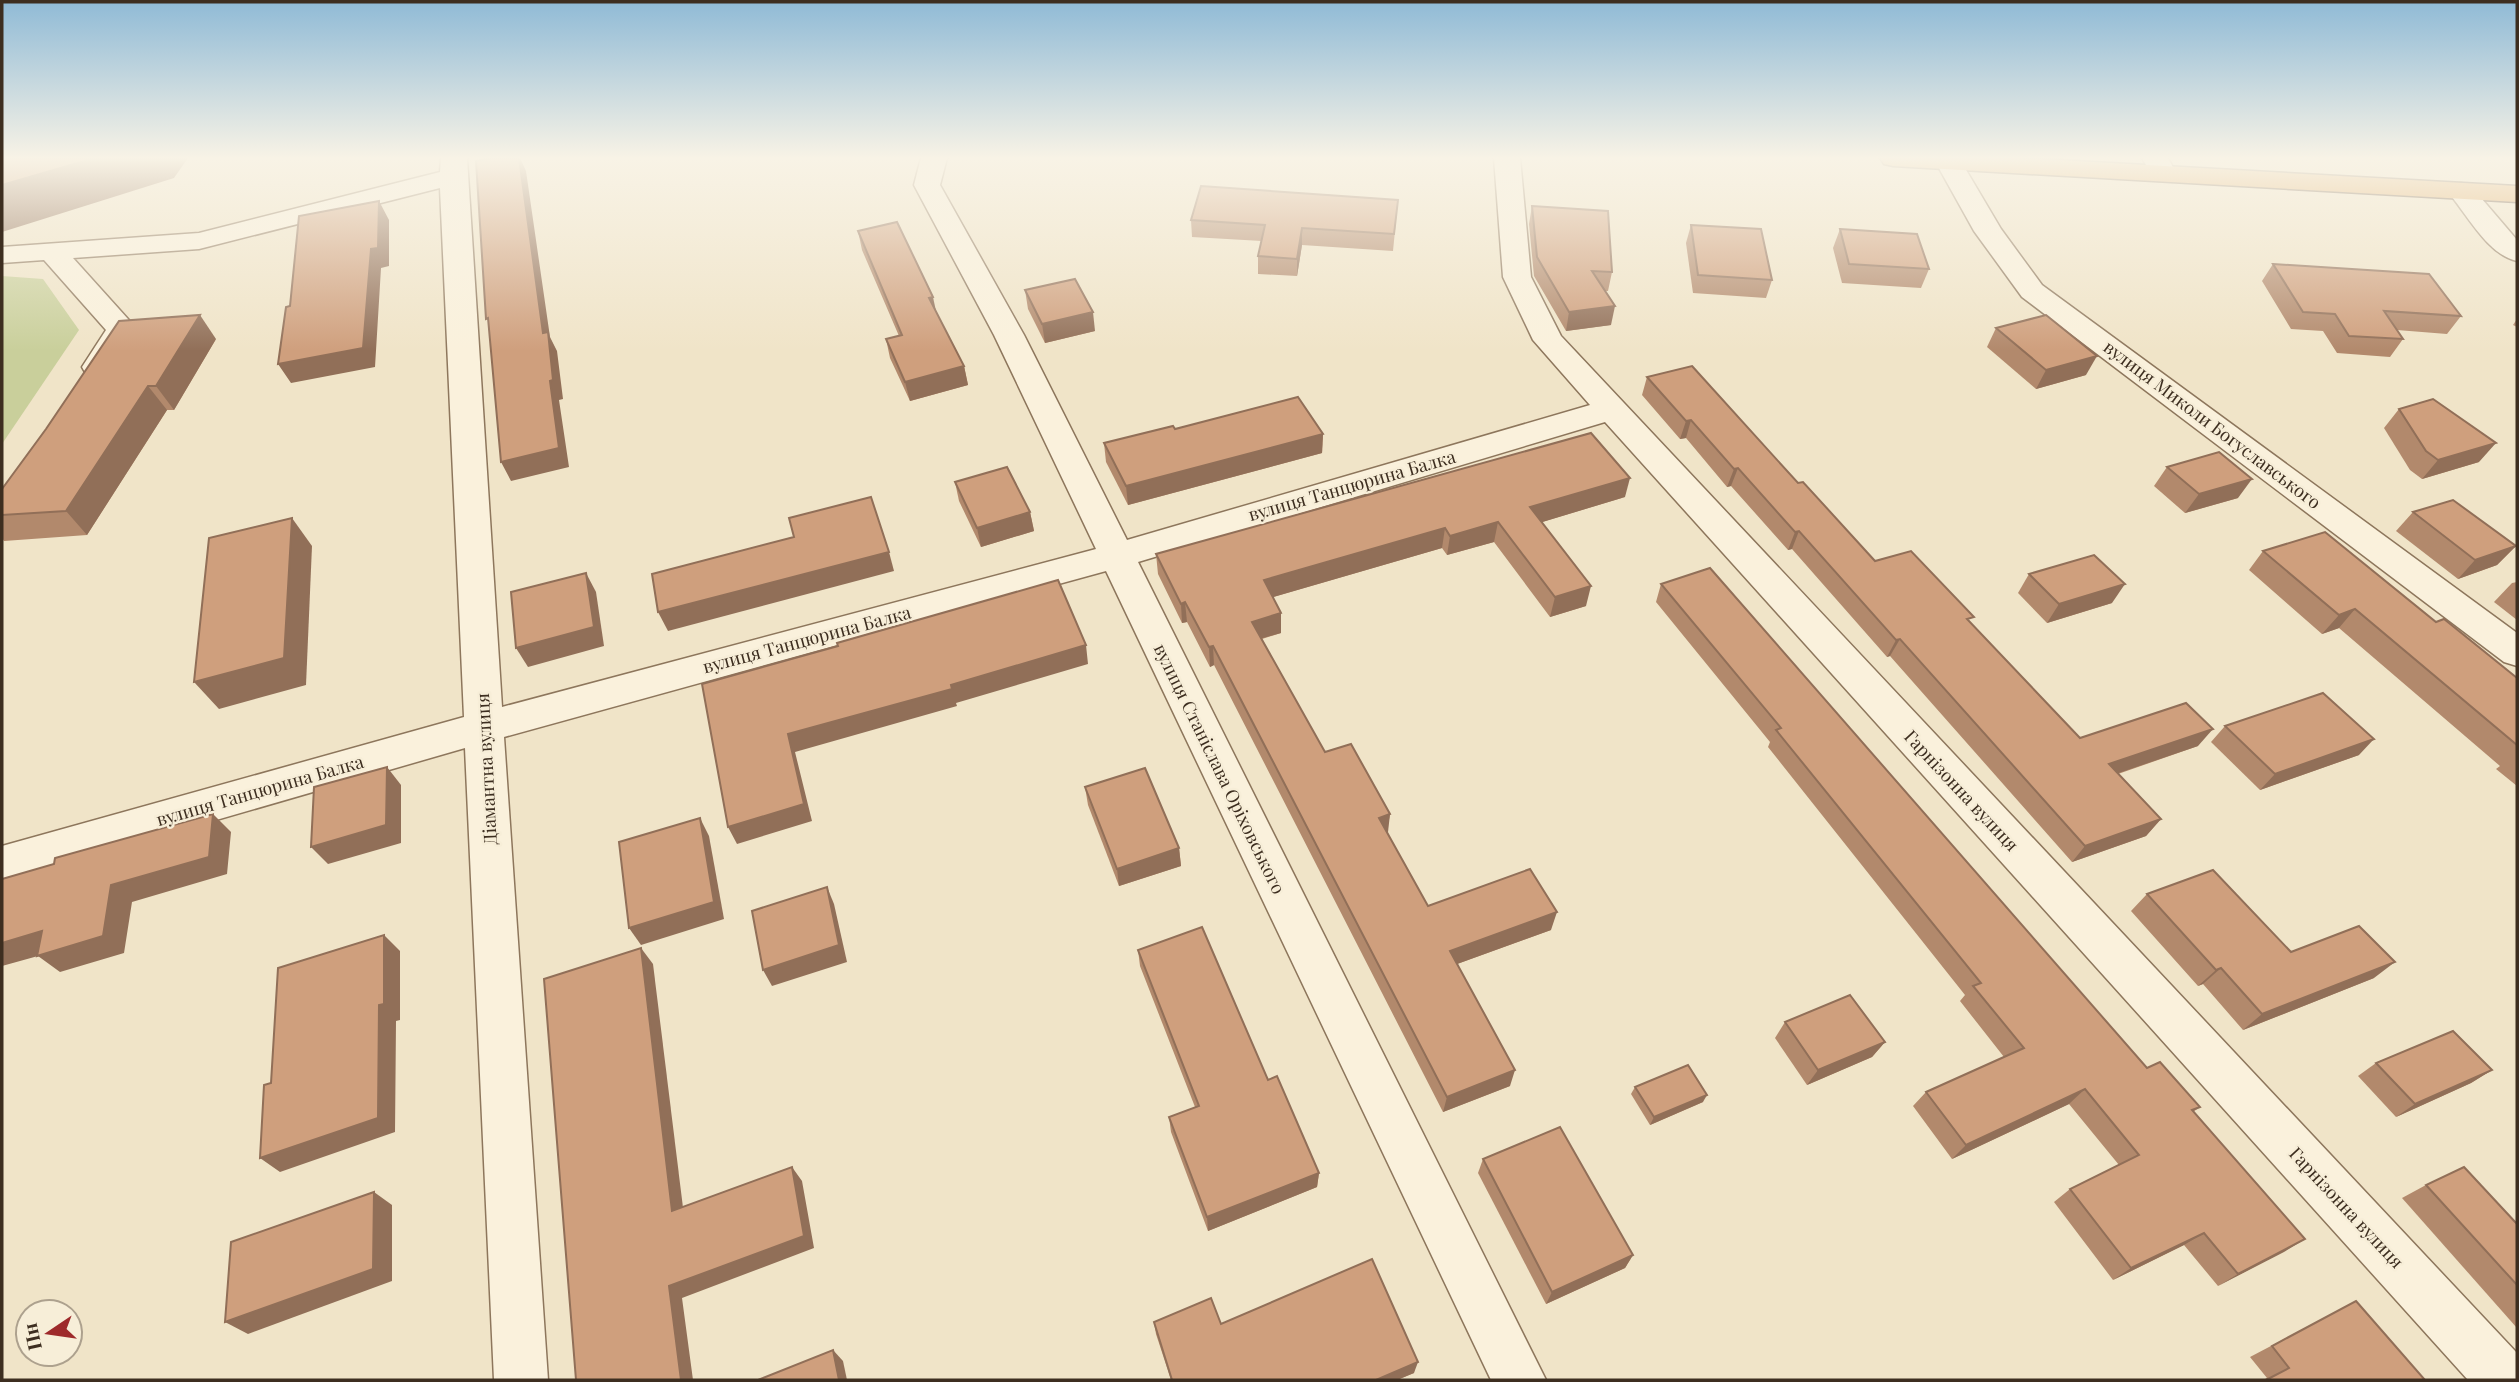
<svg xmlns="http://www.w3.org/2000/svg" width="2519" height="1382" font-family="'Playfair Display',serif">
	<rect width="100%" height="100%" fill="#f0e4c8"/>
	<path fill="#c9cf9b" d="M2,276L43,279L79,330L2,444Z"/>
	<g fill="none" stroke-linecap="round" stroke-linejoin="round">
		<g stroke="#8d765c" stroke-width="3">
			<g id="minor">
				<path d="M441,158H467L502,707L1096,549L994,335L914,185L921,158H947L940,185L1024,335L1127,540L1590,405L1533,340L1503,277L1494,158H1520L1531,277L1561,336L2517,1353V1380H2468L1605,422L1138,562L1546,1380H1491L1106,571L504,737L548,1380H494L465,748L2,882V846L464,717L440,188L199,249L73,258L137,329L108,374L97,376L86,374L82,367L106,330L44,260L2,263V247L199,233L440,172Z"/>
				<path d="M1937,158H1959L2001,229L2042,285L2517,633V666L2504,662L2022,297L1974,231L1935,161Z"/>
				<path d="M2142,158H2168L2176,173L2172,179L2163,181L2154,179Z"/>
				<path d="M2461,183L2470,185L2517,240V261C2489,255 2469,218 2452,197L2448,191L2452,185Z"/>
			</g>
		</g>
		<g stroke="#5b4430" stroke-width="3">
			<path id="highway" d="M1880,158H2021L2517,186V202L1893,166L1884,164Z"/>
		</g>
		<use href="#minor" fill="#faf1dc" fill-rule="evenodd"/>
		<use href="#highway" fill="#e0a458" fill-rule="evenodd"/>
	</g>
	<g fill="#b2896c">
		<path d="M1398,200L1393,251L1302,245L1297,276L1258,274V256L1262,241L1192,237L1191,220Z"/>
		<path d="M1532,206L1612,272L1608,291H1606L1611,325L1566,331L1534,276L1529,224Z"/>
		<path d="M1691,225L1772,280L1766,298L1693,293L1686,243Z"/>
		<path d="M1840,229L1929,269L1921,288L1842,283L1833,248Z"/>
		<path d="M858,231L935,311L964,366L968,385L910,401L890,358L886,339L899,336L862,250Z"/>
		<path d="M2273,264L2461,316L2447,334L2397,330L2403,339L2390,357L2337,353L2323,331L2291,329L2262,281Z"/>
		<path d="M1025,290L1095,331L1045,343L1028,309Z"/>
		<path d="M2517,319V327L2513,325Z"/>
		<path d="M1996,328L2086,375L2036,389L1987,347Z"/>
		<path d="M216,339L174,410H167L87,535L4,541L2,538V489Z"/>
		<path d="M1647,377L1798,483L1875,561L1970,622L2080,738L2198,746L2118,774L2161,819L2146,836L2072,862L1890,656L1887,657L1792,549L1788,550L1731,486L1727,487L1686,438L1680,439L1642,395Z"/>
		<path d="M2399,409L2479,462L2422,479L2410,470L2384,428Z"/>
		<path d="M1175,429L1323,434L1322,453L1128,505L1106,462L1104,443Z"/>
		<path d="M2167,467L2238,498L2185,513L2154,486Z"/>
		<path d="M955,482L1030,512L1034,531L981,547L959,501Z"/>
		<path d="M1625,497L1542,522L1586,606L1550,617L1494,542L1447,555L1442,548L1273,597L1281,633L1262,639L1325,752L1390,814L1387,832L1428,906L1551,930L1457,964L1510,1086L1443,1112L1214,665L1210,667L1187,622L1182,623L1158,574L1156,554Z"/>
		<path d="M2413,512L2516,546L2497,565L2458,579L2396,531Z"/>
		<path d="M2263,551L2436,622L2517,678V786L2496,769L2500,766L2339,628L2322,634L2249,570Z"/>
		<path d="M2029,574L2112,603L2047,623L2018,593Z"/>
		<path d="M2517,582V620L2494,602L2512,583Z"/>
		<path d="M1661,584L2147,1068L2200,1107L2193,1112L2305,1239L2218,1286L2184,1245L2113,1280L2054,1202L2070,1189L2119,1165L2069,1104L1952,1159L1913,1106L1926,1092L2004,1057L1960,1001L1965,995L1768,747L1770,742L1656,602Z"/>
		<path d="M2225,726L2359,755L2260,790L2211,742Z"/>
		<path d="M1085,787L1179,848L1181,866L1119,886L1088,805Z"/>
		<path d="M2147,894L2291,952L2374,978L2243,1030L2203,984L2198,986L2131,911Z"/>
		<path d="M1138,950L1268,1080L1319,1173L1317,1187L1208,1231L1171,1132L1169,1117L1195,1107L1140,966Z"/>
		<path d="M1785,1022L1885,1042L1872,1057L1807,1085L1775,1038Z"/>
		<path d="M2376,1063L2492,1070L2471,1083L2396,1117L2358,1076Z"/>
		<path d="M1635,1087L1703,1102L1650,1125L1631,1094Z"/>
		<path d="M1483,1159L1633,1255L1625,1268L1546,1304L1478,1173Z"/>
		<path d="M2426,1185L2517,1224V1328L2402,1198Z"/>
		<path d="M2356,1301L2425,1380H2263L2267,1378L2250,1357Z"/>
		<path d="M1154,1322L1221,1324L1414,1373L1397,1380H1171L1156,1334Z"/>
	</g>
	<g fill="#916f58">
		<path d="M95,158H188L174,178L2,232V185Z"/>
		<path d="M519,158H520L526,171L550,337L557,351L563,399L559,400L569,467L511,481L501,462L543,333Z"/>
		<path d="M379,201L389,220V266L381,268L375,367L291,383L278,364L371,249Z"/>
		<path d="M1302,228V245L1297,276V259Z"/>
		<path d="M933,297L937,316L929,298Z"/>
		<path d="M1615,306L1611,325L1566,331L1569,312Z"/>
		<path d="M1093,312L1095,331L1045,343L1042,324Z"/>
		<path d="M200,315L216,339L174,410L156,386Z"/>
		<path d="M2097,356L2086,375L2036,389L2046,370Z"/>
		<path d="M964,366L968,385L910,401L905,382Z"/>
		<path d="M148,386L167,410L87,535L66,511Z"/>
		<path d="M1691,420L1686,438L1680,439L1686,421Z"/>
		<path d="M1323,434L1322,453L1128,505L1126,486Z"/>
		<path d="M2496,443L2479,462L2422,479L2438,460Z"/>
		<path d="M1738,468L1731,486L1727,487L1734,469Z"/>
		<path d="M1630,478L1625,497L1526,527L1530,507Z"/>
		<path d="M2252,479L2238,498L2185,513L2199,494Z"/>
		<path d="M1030,512L1034,531L981,547L977,528Z"/>
		<path d="M292,518L312,546L306,685L219,709L194,682Z"/>
		<path d="M1498,522L1494,542L1447,555L1450,536Z"/>
		<path d="M1445,528L1442,548L1263,600L1264,580Z"/>
		<path d="M1799,531L1792,549L1788,550L1795,532Z"/>
		<path d="M2516,546L2497,565L2458,579L2475,560Z"/>
		<path d="M889,552L894,571L668,631L658,612Z"/>
		<path d="M586,573L596,592L604,646L528,667L516,648Z"/>
		<path d="M2125,584L2112,603L2047,623L2059,604Z"/>
		<path d="M1591,586L1586,606L1550,617L1555,597Z"/>
		<path d="M1185,602L1187,622L1182,623L1181,604Z"/>
		<path d="M2355,609L2339,628L2322,634L2339,615Z"/>
		<path d="M1281,613V633L1252,641V622Z"/>
		<path d="M1900,639L1890,656L1887,657L1896,640Z"/>
		<path d="M1086,645L1088,664L956,703L957,706L795,752L812,821L737,844L728,827L788,734Z"/>
		<path d="M1213,646L1214,665L1210,667L1209,647Z"/>
		<path d="M2213,729L2198,746L2095,781L2109,764Z"/>
		<path d="M2374,739L2359,755L2260,790L2275,774Z"/>
		<path d="M387,767L401,785V843L328,864L311,847Z"/>
		<path d="M213,814L231,832L227,874L132,902L124,953L60,972L38,956L2,966V943L42,931L111,885Z"/>
		<path d="M1390,814L1388,832L1377,836L1379,818Z"/>
		<path d="M700,818L709,836L724,919L641,945L629,928Z"/>
		<path d="M2161,819L2146,836L2072,862L2085,846Z"/>
		<path d="M1179,848L1181,866L1119,886L1117,869Z"/>
		<path d="M827,887L834,904L847,962L772,986L763,970Z"/>
		<path d="M1557,912L1551,930L1446,968L1450,951Z"/>
		<path d="M384,935L400,951V1020L396,1021L395,1132L280,1172L260,1158L379,1005Z"/>
		<path d="M641,948L653,964L685,1224L672,1211Z"/>
		<path d="M2395,962L2374,978L2243,1030L2262,1014Z"/>
		<path d="M2221,968L2203,984L2198,986L2216,970Z"/>
		<path d="M1885,1042L1872,1057L1807,1085L1818,1070Z"/>
		<path d="M1515,1070L1510,1086L1443,1112L1447,1097Z"/>
		<path d="M2492,1070L2471,1083L2396,1117L2415,1104Z"/>
		<path d="M2085,1089L2069,1104L1952,1159L1966,1145Z"/>
		<path d="M1707,1095L1703,1102L1650,1125L1654,1117Z"/>
		<path d="M792,1167L802,1181L814,1248L682,1298L693,1380H681L669,1286Z"/>
		<path d="M1319,1173L1317,1187L1208,1231L1207,1217Z"/>
		<path d="M374,1192L392,1205V1281L248,1334L225,1322Z"/>
		<path d="M2204,1233L2184,1245L2113,1280L2131,1268Z"/>
		<path d="M2305,1239L2284,1252L2218,1286L2238,1274Z"/>
		<path d="M1633,1255L1625,1268L1546,1304L1552,1292Z"/>
		<path d="M833,1350L843,1361L847,1380H839Z"/>
		<path d="M1418,1362L1414,1373L1397,1380H1376Z"/>
	</g>
	<g fill="#cf9f7d" stroke="#916f58" stroke-width="2">
		<path d="M2,158H95L2,185Z"/>
		<path d="M492,158H519L543,333L548,332L553,380L550,381L559,448L501,462L488,318L486,319L476,161Z"/>
		<path d="M1201,186L1398,200L1394,234L1302,228L1297,259L1258,256L1265,225L1191,220Z"/>
		<path d="M379,201L378,248L371,249L363,348L278,364L286,307L290,306L299,216Z"/>
		<path d="M1532,206L1608,211L1612,272L1592,271L1615,306L1569,312L1537,257Z"/>
		<path d="M897,222L933,297L929,298L964,366L905,382L886,339L902,335L858,231Z"/>
		<path d="M1691,225L1761,229L1772,280L1698,275Z"/>
		<path d="M1840,229L1917,234L1929,269L1849,264Z"/>
		<path d="M2273,264L2429,274L2461,316L2384,311L2403,339L2349,336L2335,314L2303,312Z"/>
		<path d="M1075,279L1093,312L1042,324L1025,290Z"/>
		<path d="M200,315L156,386H148L66,511L2,515V489L46,429L119,321Z"/>
		<path d="M2046,315L2097,356L2046,370L1996,328Z"/>
		<path d="M1692,366L1798,483L1803,482L1875,561L1911,551L1974,617L1967,619L2080,738L2186,703L2213,729L2109,764L2161,819L2085,846L1900,639L1896,640L1799,531L1795,532L1738,468L1734,469L1691,420L1686,421L1647,377Z"/>
		<path d="M1298,397L1323,434L1126,486L1104,443L1173,426L1175,429Z"/>
		<path d="M2433,399L2496,443L2438,460L2426,451L2399,409Z"/>
		<path d="M1591,433L1630,478L1530,507L1591,586L1555,597L1498,522L1450,536L1445,528L1264,580L1281,613L1252,622L1325,752L1351,744L1390,814L1379,818L1428,906L1530,869L1557,912L1450,951L1515,1070L1447,1097L1213,646L1209,647L1185,602L1181,604L1156,554Z"/>
		<path d="M2219,452L2252,479L2199,494L2167,467Z"/>
		<path d="M1007,467L1030,512L977,528L955,482Z"/>
		<path d="M871,497L889,552L658,612L652,574L794,537L789,518Z"/>
		<path d="M2453,500L2516,546L2475,560L2413,512Z"/>
		<path d="M292,518L284,658L194,682L209,538Z"/>
		<path d="M2325,532L2436,622L2444,619L2517,678V745L2355,609L2339,615L2263,551Z"/>
		<path d="M2094,555L2125,584L2059,604L2029,574Z"/>
		<path d="M1710,568L2147,1068L2160,1062L2200,1107L2192,1110L2305,1239L2238,1274L2204,1233L2131,1268L2070,1189L2139,1155L2085,1089L1966,1145L1926,1092L2024,1048L1973,986L1981,983L1776,730L1781,728L1661,584Z"/>
		<path d="M586,573L594,627L516,648L511,592Z"/>
		<path d="M1058,580L1086,645L951,685L952,689L788,734L804,804L728,827L702,684L838,646L837,643Z"/>
		<path d="M2323,693L2374,739L2275,774L2225,726Z"/>
		<path d="M387,767L386,825L311,847L314,787Z"/>
		<path d="M1145,768L1179,848L1117,869L1085,787Z"/>
		<path d="M213,814L209,857L111,885L103,936L37,956L42,931L2,943V879L54,864L55,858Z"/>
		<path d="M700,818L714,902L629,928L619,842Z"/>
		<path d="M2213,870L2291,952L2359,926L2395,962L2262,1014L2221,968L2216,970L2147,894Z"/>
		<path d="M827,887L839,945L763,970L752,911Z"/>
		<path d="M1202,927L1268,1080L1277,1076L1319,1173L1207,1217L1169,1117L1199,1106L1138,950Z"/>
		<path d="M384,935V1004L379,1005L378,1118L260,1158L264,1085L271,1083L278,968Z"/>
		<path d="M641,948L672,1211L792,1167L804,1236L669,1286L681,1380H576L544,979Z"/>
		<path d="M1850,995L1885,1042L1818,1070L1785,1022Z"/>
		<path d="M2453,1031L2492,1070L2415,1104L2376,1063Z"/>
		<path d="M1688,1065L1707,1095L1654,1117L1635,1087Z"/>
		<path d="M1560,1127L1633,1255L1552,1292L1483,1159Z"/>
		<path d="M2464,1167L2517,1224V1285L2426,1185Z"/>
		<path d="M374,1192L373,1269L225,1322L231,1242Z"/>
		<path d="M1372,1259L1418,1362L1376,1380H1172L1154,1322L1211,1298L1221,1324Z"/>
		<path d="M2356,1301L2425,1380H2266L2289,1368L2272,1346Z"/>
		<path d="M833,1350L839,1380H758Z"/>
	</g>
	<linearGradient id="sky" x2="0" y2="1"><stop stop-color="#8fbad6"/><stop offset="0.45" stop-color="#f8f3e6"/><stop offset="1" stop-color="#f8f3e6" stop-opacity="0"/></linearGradient>
	<rect width="2519" height="351" fill="url(#sky)"/>
	<g text-anchor="middle" stroke-width="5" stroke-linejoin="round" paint-order="stroke">
		<g font-size="18" fill="#3d2e20" stroke="#f7eed8">
			<text transform="translate(2212 425) rotate(37)" y="6">вулиця Миколи Богуславського</text>
			<text transform="translate(1352 486) rotate(-16)" y="6">вулиця Танцюрина Балка</text>
			<text transform="translate(807 640) rotate(-15)" y="6">вулиця Танцюрина Балка</text>
			<text transform="translate(487 769) rotate(-93)" y="6">Діамантна вулиця</text>
			<text transform="translate(1219 769) rotate(64)" y="6">вулиця Станіслава Оріховського</text>
			<text transform="translate(260 791) rotate(-16)" y="6">вулиця Танцюрина Балка</text>
			<text transform="translate(1961 791) rotate(47)" y="6">Гарнізонна вулиця</text>
			<text transform="translate(2346 1208) rotate(47)" y="6">Гарнізонна вулиця</text>
		</g>
	</g>
	<rect width="2519" height="1382" fill="none" stroke="#3d2e20" stroke-width="7"/>
	<g transform="translate(49 1333) rotate(257)"><circle r="33" fill="#f7eed8" stroke="#ada18e" stroke-width="2"/>
	<path d="M0-5L12 26L0 18L-12 26Z" fill="#9e2a2b"/>
	<text y="-10" font-size="19" font-weight="bold" text-anchor="middle" fill="#3d2e20">Пн</text>
	</g>
</svg>
